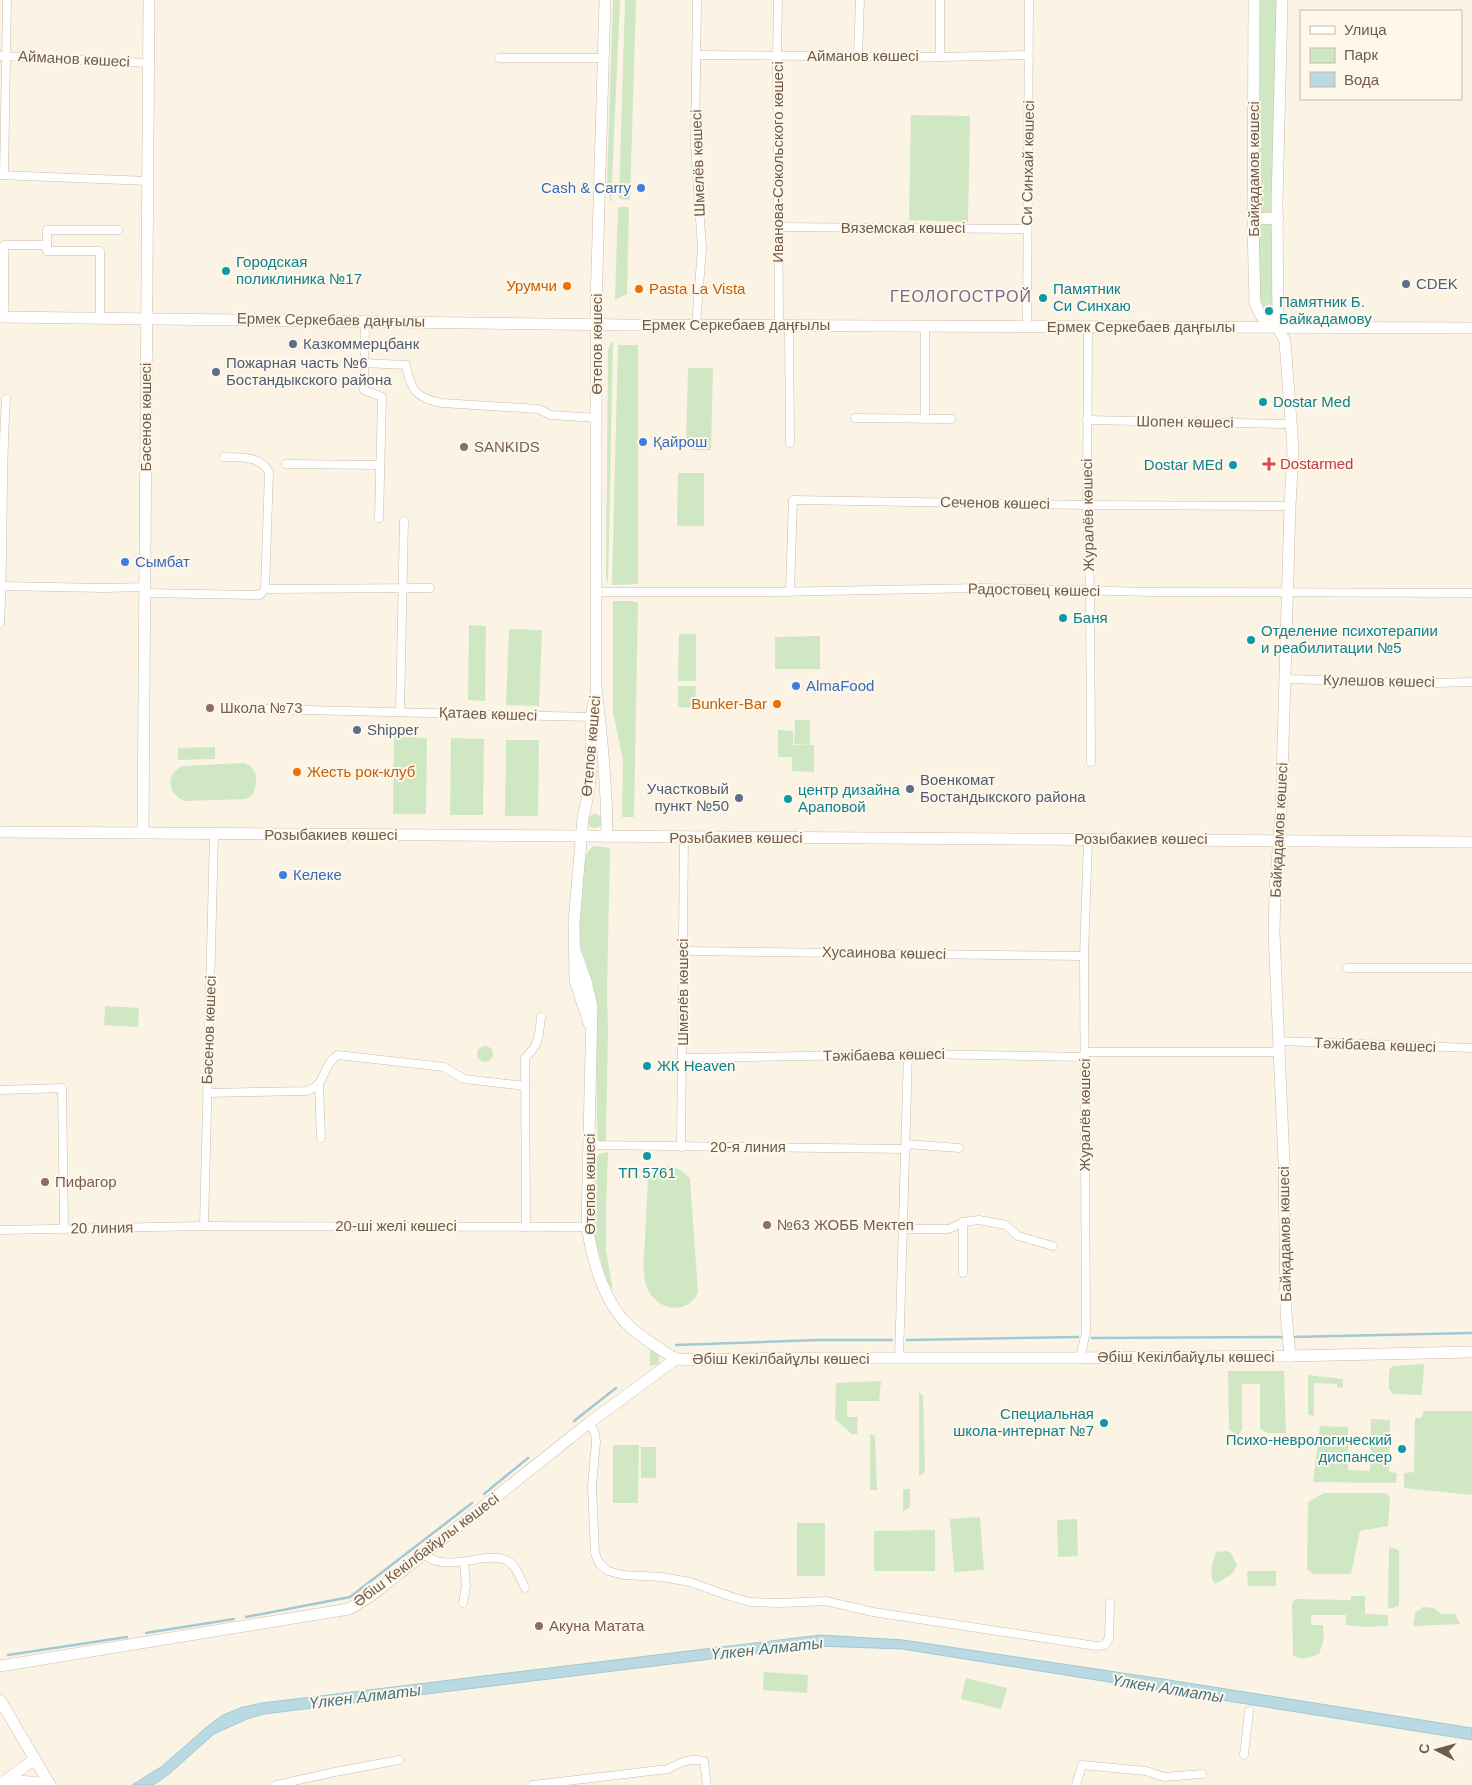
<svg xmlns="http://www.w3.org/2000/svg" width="1472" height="1785" font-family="Arial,sans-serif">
	<rect width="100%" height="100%" fill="#fbf4e5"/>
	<g fill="#d0e7c4">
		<path d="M613,0H620L611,205L607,180Z"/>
		<path d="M625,0H636L630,200L619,199Z"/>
		<path d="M1260,0H1279L1276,324L1258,309Z"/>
		<path d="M911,115L970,116L968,222L909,220Z"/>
		<path d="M618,207H629L627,294L615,300Z"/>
		<path d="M611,342H613L608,584L606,576L608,350Z"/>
		<path d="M618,345H638V584L612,585Z"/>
		<path d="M688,368H713L711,450H692L686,444Z"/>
		<path d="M678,473H704V526H677Z"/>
		<path d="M613,601H632L638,603L634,817H622L623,759L613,713Z"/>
		<path d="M469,625L486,626L485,701L468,700Z"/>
		<path d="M509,629L542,630L539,706L506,705Z"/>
		<path d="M679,634H696V681H678Z"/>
		<path d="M820,636V669H775V637Z"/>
		<path d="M678,686H696L695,708L678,707Z"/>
		<path d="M795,720H810V745L794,744Z"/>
		<path d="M778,730L793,731V745H814V772L792,771V757H778Z"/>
		<path d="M394,737L427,738L426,814H393Z"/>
		<path d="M451,738L484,739L483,815H450Z"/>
		<path d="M506,740H539L538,816H505Z"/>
		<path d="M215,747V759L178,760V748Z"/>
		<path d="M244,763C259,769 258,780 253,794L246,799L184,801C167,793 165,774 183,766Z"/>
		<circle cx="595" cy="821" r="7"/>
		<path d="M593,846L610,848L607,993L608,1031L606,1140L603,1143L598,1140L597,1131L596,999L587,965L580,946V901L583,871L587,853Z"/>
		<path d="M105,1006L139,1008L138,1027L104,1025Z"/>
		<circle cx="485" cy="1054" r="8"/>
		<path d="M608,1152L606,1214V1250L613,1291L606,1278L593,1233L596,1159L599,1154Z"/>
		<path d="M661,1166C673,1166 683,1169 690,1179L698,1293C685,1317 654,1310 646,1285C642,1271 644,1254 645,1239C646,1219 647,1198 648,1177L653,1170Z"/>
		<path d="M650,1349L659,1353V1364L650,1366Z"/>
		<path d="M1424,1364L1422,1395L1393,1394L1389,1389V1370L1393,1366Z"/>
		<path d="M1228,1371H1284L1286,1433H1268L1260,1429V1384H1242V1429L1238,1436L1229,1429Z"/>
		<path d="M1308,1375L1343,1379V1388L1337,1387V1384L1314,1383V1417L1308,1414Z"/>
		<path d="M881,1381L879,1401H847V1417H858L857,1434H852L835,1419L836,1383Z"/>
		<path d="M919,1393L923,1395L925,1472L919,1477Z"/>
		<path d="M1424,1411H1472V1495L1404,1488V1473L1414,1472L1415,1418H1421Z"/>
		<path d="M1371,1419L1390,1420L1389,1472L1397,1473L1396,1483L1313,1482L1320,1426L1348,1427V1470L1370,1471Z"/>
		<path d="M870,1434L875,1436L877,1490H870Z"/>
		<path d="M613,1445H639L638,1503H613Z"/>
		<rect x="641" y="1447" width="15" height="31"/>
		<path d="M905,1489H910V1507L903,1511V1490Z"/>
		<path d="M1324,1493H1386L1390,1497L1388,1526L1360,1531L1351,1574H1313L1307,1569L1308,1502Z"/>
		<path d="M980,1517L984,1570L954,1572L950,1519Z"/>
		<path d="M1077,1519L1078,1556L1058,1557L1057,1520Z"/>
		<rect x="797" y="1523" width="28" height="53"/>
		<path d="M935,1530V1571H874V1531Z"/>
		<path d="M1389,1547L1399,1550V1606L1388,1609Z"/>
		<path d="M1227,1551L1231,1553L1237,1565L1232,1574L1215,1584C1208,1575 1213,1562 1216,1552Z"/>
		<path d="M1247,1571H1276V1586H1248Z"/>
		<path d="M1351,1596H1365V1614L1388,1615V1626L1363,1627L1346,1625V1615H1311V1625H1323L1324,1639L1319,1654C1310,1657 1301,1662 1293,1655L1292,1604L1295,1599L1351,1600Z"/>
		<path d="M1423,1607L1433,1608L1442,1614H1455L1460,1624L1413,1626L1415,1613Z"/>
		<path d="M764,1672L808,1675L807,1693L763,1690Z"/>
		<path d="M966,1678L1007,1688L1001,1709L961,1699Z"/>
	</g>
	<path fill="#badae3" stroke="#a1c8d4" d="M820,1635L903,1640L1169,1680L1472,1728V1740L902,1649L817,1646L264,1714L247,1719L214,1734L168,1775L153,1785H132L161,1767L208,1726L223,1715L243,1707L262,1703Z"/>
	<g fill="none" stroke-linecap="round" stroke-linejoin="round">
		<g stroke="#a1c8d4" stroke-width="2.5">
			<path d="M1291,1337L1472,1333"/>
			<path d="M1092,1338L1286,1337"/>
			<path d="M907,1340L1078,1337"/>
			<path d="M676,1345L819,1340H892"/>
			<path d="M574,1421L616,1388"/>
			<path d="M484,1494L528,1458"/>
			<path d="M246,1617L350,1597L472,1503"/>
			<path d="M146,1633L234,1619"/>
			<path d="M8,1655L127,1637"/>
		</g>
		<g stroke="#cbbcac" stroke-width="9">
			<g id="street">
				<path d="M778,0L777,55L779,325"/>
				<path d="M940,0V57"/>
				<path d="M697,55L940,57L1029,55"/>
				<path d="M0,56L149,63"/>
				<path d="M858,56L860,0"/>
				<path d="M499,58H603"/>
				<path d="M0,175L148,181"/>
				<path d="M4,175L7,0"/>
				<path d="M778,227L1027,229"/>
				<path d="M4,317V245H47"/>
				<path d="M100,317V251H47V230H118"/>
				<path d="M365,321L364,390L382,397L379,518"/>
				<path d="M696,325L702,248L695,145L697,0"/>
				<path d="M789,325L790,443"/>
				<path d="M1027,327L1029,0"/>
				<path d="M1088,327L1087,505L1090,591L1091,762"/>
				<path d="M364,363L406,365C411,391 416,398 442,403L539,409L550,415L597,418"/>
				<path d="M855,418L951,419"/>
				<path d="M925,419V326"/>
				<path d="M1087,420L1283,424"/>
				<path d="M286,464L380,465"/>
				<path d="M0,586L104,588L145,587"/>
				<path d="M265,589L430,588"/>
				<path d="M597,592H770L981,588L1153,592L1472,593"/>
				<path d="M790,592L793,500L1087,505L1290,506"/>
				<path d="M145,593L260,595L265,589L269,472C259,455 242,458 224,457"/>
				<path d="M0,623C4,548 1,473 6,399"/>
				<path d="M1285,679L1436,683L1472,682"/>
				<path d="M266,709L591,717"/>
				<path d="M400,711L404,521"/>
				<path d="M683,951L1084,956"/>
				<path d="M1347,968H1472"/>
				<path d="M1279,1041L1472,1048"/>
				<path d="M1085,1052H1279"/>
				<path d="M682,1058L921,1054L1085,1057"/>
				<path d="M319,1085L321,1138"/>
				<path d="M0,1090L62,1088L64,1229"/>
				<path d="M207,1093L306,1091C328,1085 321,1065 338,1055L444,1067L464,1079L525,1086"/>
				<path d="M906,1144L959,1148"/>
				<path d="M589,1145L906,1149"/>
				<path d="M681,1147L684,837"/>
				<path d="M204,1226L214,834"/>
				<path d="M526,1227L525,1058C539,1045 539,1036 541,1017"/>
				<path d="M903,1229H949L963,1222L979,1220L1006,1225L1018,1236L1053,1246"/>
				<path d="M0,1230L204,1226L587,1227"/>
				<path d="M963,1273V1222"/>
				<path d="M899,1358L908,1054"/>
				<path d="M1080,1358L1086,1332L1084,956L1088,839"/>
				<path d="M589,1423L595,1433L596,1442L592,1486L595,1553L599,1563L608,1571L623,1575L662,1577L690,1582L729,1596L750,1602L780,1603L826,1601L873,1612L1096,1646L1105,1645L1109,1638L1110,1603"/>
				<path d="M424,1553C442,1576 491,1548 509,1562C517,1567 521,1580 525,1588"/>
				<path d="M463,1603L466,1586L464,1562"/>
				<path d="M1244,1755L1249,1711"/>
				<path d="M276,1785L335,1772L399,1760"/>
				<path d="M533,1785L668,1769C681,1762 689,1758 704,1761L707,1785"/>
				<path d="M1076,1785L1082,1765L1146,1771L1164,1777L1202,1774"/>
			</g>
		</g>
		<g stroke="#cebcaa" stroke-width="12">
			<g id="secondary">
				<path d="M605,0L596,305V688C602,737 607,787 607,837"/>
				<path d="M1254,0L1253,225L1255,303L1261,316L1278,327"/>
				<path d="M1282,0L1277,203L1278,328L1285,341L1293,449L1290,506L1281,813L1275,890L1274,932L1284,1163L1286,1313L1290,1356"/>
				<path d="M1253,219L1278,218"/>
				<path d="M0,317L626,325L1472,328"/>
				<path d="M0,832L1472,842"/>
				<path d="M143,833L149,0"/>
				<path d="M576,953L586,981L592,1006L587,1227C593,1261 603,1301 629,1326C643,1339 660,1349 676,1359"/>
				<path d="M589,1023L575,981L574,923L583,818L589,790L591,770V717L594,701"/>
				<path d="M0,1666L349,1609L372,1595L589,1423L676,1359L700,1360L788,1358H1071L1290,1356L1472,1352"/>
				<path d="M0,1700L50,1785"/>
				<path d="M5,1781L35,1759"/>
				<path d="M0,1782L19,1781L50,1784"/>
			</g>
		</g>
		<use href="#street" stroke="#fff" stroke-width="8"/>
		<use href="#secondary" stroke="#fff" stroke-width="11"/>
	</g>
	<g fill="#3f7fe0" stroke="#fef7ea" stroke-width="2">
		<circle cx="641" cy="188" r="5"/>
		<circle cx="643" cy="442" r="5"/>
		<circle cx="125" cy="562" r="5"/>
		<circle cx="796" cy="686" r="5"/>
		<circle cx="283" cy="875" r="5"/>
	</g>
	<g fill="#0f9aa8" stroke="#fef7ea" stroke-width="2">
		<circle cx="226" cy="271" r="5"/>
		<circle cx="1043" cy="298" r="5"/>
		<circle cx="1269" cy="311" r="5"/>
		<circle cx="1263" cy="402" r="5"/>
		<circle cx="1233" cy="465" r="5"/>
		<circle cx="1063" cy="618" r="5"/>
		<circle cx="1251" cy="640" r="5"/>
		<circle cx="788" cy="799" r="5"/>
		<circle cx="647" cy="1066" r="5"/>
		<circle cx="647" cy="1156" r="5"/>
		<circle cx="1104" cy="1423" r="5"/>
		<circle cx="1402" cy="1449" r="5"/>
	</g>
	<g fill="#5c6f8a" stroke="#fef7ea" stroke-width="2">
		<circle cx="1406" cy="284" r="5"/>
		<circle cx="293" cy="344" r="5"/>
		<circle cx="216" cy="372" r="5"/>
		<circle cx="357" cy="730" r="5"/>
		<circle cx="910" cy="789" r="5"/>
		<circle cx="739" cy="798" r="5"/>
	</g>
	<g fill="#e8710a" stroke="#fef7ea" stroke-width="2">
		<circle cx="567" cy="286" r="5"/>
		<circle cx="639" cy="289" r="5"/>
		<circle cx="777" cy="704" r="5"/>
		<circle cx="297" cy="772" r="5"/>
	</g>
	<g fill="#8d6e63" stroke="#fef7ea" stroke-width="2">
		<circle cx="464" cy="447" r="5"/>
		<circle cx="210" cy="708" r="5"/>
		<circle cx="45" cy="1182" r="5"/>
		<circle cx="767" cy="1225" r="5"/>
		<circle cx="539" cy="1626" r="5"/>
	</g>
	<path fill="#e0444e" stroke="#fef7ea" stroke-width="2" d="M1266.5 456.5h5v5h5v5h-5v5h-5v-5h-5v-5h5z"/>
	<g text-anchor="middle" stroke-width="4" stroke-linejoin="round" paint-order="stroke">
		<g font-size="15" fill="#715c4c" stroke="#fef7ea">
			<text x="863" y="61">Айманов көшесі</text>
			<text transform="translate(74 59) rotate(3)" y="5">Айманов көшесі</text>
			<text transform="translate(778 162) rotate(-90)" y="5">Иванова-Сокольского көшесі</text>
			<text transform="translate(698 163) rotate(-92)" y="5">Шмелёв көшесі</text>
			<text transform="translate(1028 163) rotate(-89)" y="5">Си Синхай көшесі</text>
			<text transform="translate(1254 169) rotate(-90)" y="5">Байқадамов көшесі</text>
			<text x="903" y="233">Вяземская көшесі</text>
			<text transform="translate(331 320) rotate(1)" y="5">Ермек Серкебаев даңғылы</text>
			<text x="736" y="330">Ермек Серкебаев даңғылы</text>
			<text x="1141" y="332">Ермек Серкебаев даңғылы</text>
			<text transform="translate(597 344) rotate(-90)" y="5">Өтепов көшесі</text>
			<text transform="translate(146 417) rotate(-90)" y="5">Бәсенов көшесі</text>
			<text transform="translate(1185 422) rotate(1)" y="5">Шопен көшесі</text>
			<text transform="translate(995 503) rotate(1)" y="5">Сеченов көшесі</text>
			<text transform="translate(1088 515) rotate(-91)" y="5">Журалёв көшесі</text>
			<text transform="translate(1034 590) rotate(1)" y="5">Радостовец көшесі</text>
			<text transform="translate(1379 681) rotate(1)" y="5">Кулешов көшесі</text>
			<text transform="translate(488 714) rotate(2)" y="5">Қатаев көшесі</text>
			<text transform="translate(591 746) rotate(-85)" y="5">Өтепов көшесі</text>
			<text transform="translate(1279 830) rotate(-87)" y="5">Байқадамов көшесі</text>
			<text x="331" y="840">Розыбакиев көшесі</text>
			<text x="736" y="843">Розыбакиев көшесі</text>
			<text x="1141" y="844">Розыбакиев көшесі</text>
			<text transform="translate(884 953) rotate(1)" y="5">Хусаинова көшесі</text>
			<text transform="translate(683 992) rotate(-90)" y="5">Шмелёв көшесі</text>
			<text transform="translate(209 1030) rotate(-88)" y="5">Бәсенов көшесі</text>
			<text transform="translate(1375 1045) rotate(2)" y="5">Тәжібаева көшесі</text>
			<text transform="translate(884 1055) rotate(-1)" y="5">Тәжібаева көшесі</text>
			<text transform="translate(1085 1115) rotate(-90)" y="5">Журалёв көшесі</text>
			<text x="748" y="1152">20-я линия</text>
			<text transform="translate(590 1184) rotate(-90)" y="5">Өтепов көшесі</text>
			<text x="396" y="1231">20-ші желі көшесі</text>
			<text transform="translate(102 1228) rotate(-1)" y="5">20 линия</text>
			<text transform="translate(1285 1234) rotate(-91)" y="5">Байқадамов көшесі</text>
			<text x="1186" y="1362">Әбіш Кекілбайұлы көшесі</text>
			<text x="781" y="1364">Әбіш Кекілбайұлы көшесі</text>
			<text transform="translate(426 1550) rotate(-37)" y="5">Әбіш Кекілбайұлы көшесі</text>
		</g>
		<g font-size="15" fill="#366cbe" stroke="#fef7ea" text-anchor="start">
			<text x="631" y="193" text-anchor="end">Cash &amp; Carry</text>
			<text x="653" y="447">Қайрош</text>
			<text x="135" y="567">Сымбат</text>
			<text x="806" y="691">AlmaFood</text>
			<text x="293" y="880">Келеке</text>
		</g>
		<g font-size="15" fill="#0d838f" stroke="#fef7ea" text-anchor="start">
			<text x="236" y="267">Городская<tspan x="236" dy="17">поликлиника №17</tspan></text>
			<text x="1053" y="294">Памятник<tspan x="1053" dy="17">Си Синхаю</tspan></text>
			<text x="1279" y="307">Памятник Б.<tspan x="1279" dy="17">Байкадамову</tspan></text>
			<text x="1273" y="407">Dostar Med</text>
			<text x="1223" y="470" text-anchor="end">Dostar MEd</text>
			<text x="1073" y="623">Баня</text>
			<text x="1261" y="636">Отделение психотерапии<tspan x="1261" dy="17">и реабилитации №5</tspan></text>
			<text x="798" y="795">центр дизайна<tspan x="798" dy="17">Араповой</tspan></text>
			<text x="657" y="1071">ЖК Heaven</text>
			<text x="647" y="1178" text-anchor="middle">ТП 5761</text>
			<text x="1094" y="1419" text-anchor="end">Специальная<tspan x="1094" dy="17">школа-интернат №7</tspan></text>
			<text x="1392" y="1445" text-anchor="end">Психо-неврологический<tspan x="1392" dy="17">диспансер</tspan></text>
		</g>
		<g font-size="15" fill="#4e5e75" stroke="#fef7ea" text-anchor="start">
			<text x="1416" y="289">CDEK</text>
			<text x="303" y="349">Казкоммерцбанк</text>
			<text x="226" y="368">Пожарная часть №6<tspan x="226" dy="17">Бостандыкского района</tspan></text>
			<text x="367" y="735">Shipper</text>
			<text x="920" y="785">Военкомат<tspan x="920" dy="17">Бостандыкского района</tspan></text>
			<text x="729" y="794" text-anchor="end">Участковый<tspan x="729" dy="17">пункт №50</tspan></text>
		</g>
		<g font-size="15" fill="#c56008" stroke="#fef7ea" text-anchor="end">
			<text x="557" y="291">Урумчи</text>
			<text x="649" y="294" text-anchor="start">Pasta La Vista</text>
			<text x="767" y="709">Bunker-Bar</text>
			<text x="307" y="777" text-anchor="start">Жесть рок-клуб</text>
		</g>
		<g font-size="15" fill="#785e54" stroke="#fef7ea" text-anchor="start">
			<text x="474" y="452">SANKIDS</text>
			<text x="220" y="713">Школа №73</text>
			<text x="55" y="1187">Пифагор</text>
			<text x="777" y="1230">№63 ЖОББ Мектеп</text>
			<text x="549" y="1631">Акуна Матата</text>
		</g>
		<g font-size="15" fill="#be3a42" stroke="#fef7ea" text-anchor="start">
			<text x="1280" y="469">Dostarmed</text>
		</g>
		<g font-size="16" letter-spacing="1" fill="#82648d" stroke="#fef7ea">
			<text x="961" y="302">ГЕОЛОГОСТРОЙ</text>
		</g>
		<g font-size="16" font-style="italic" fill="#477583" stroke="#fef7ea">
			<text transform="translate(767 1648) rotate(-6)" y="6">Үлкен Алматы</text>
			<text transform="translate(1168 1688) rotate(9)" y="6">Үлкен Алматы</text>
			<text transform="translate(365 1696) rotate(-7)" y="6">Үлкен Алматы</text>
		</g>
	</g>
	<rect x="1300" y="10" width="162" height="90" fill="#fef7ea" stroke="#c6b9ab"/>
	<rect x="1310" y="26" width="25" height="8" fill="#ffffff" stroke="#c6b9ab"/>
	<text x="1344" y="35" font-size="15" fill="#715c4c">Улица</text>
	<rect x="1310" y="48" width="25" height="15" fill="#d0e7c4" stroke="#c6b9ab"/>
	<text x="1344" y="60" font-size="15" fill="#715c4c">Парк</text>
	<rect x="1310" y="72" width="25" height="15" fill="#badae3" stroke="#c6b9ab"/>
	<text x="1344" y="85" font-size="15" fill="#715c4c">Вода</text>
	<g transform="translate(1437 1750) rotate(276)" stroke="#fef7ea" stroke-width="4" paint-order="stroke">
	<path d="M0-4L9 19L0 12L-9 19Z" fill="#715c4c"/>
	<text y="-8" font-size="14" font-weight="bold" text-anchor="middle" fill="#715c4c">С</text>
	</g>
</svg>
